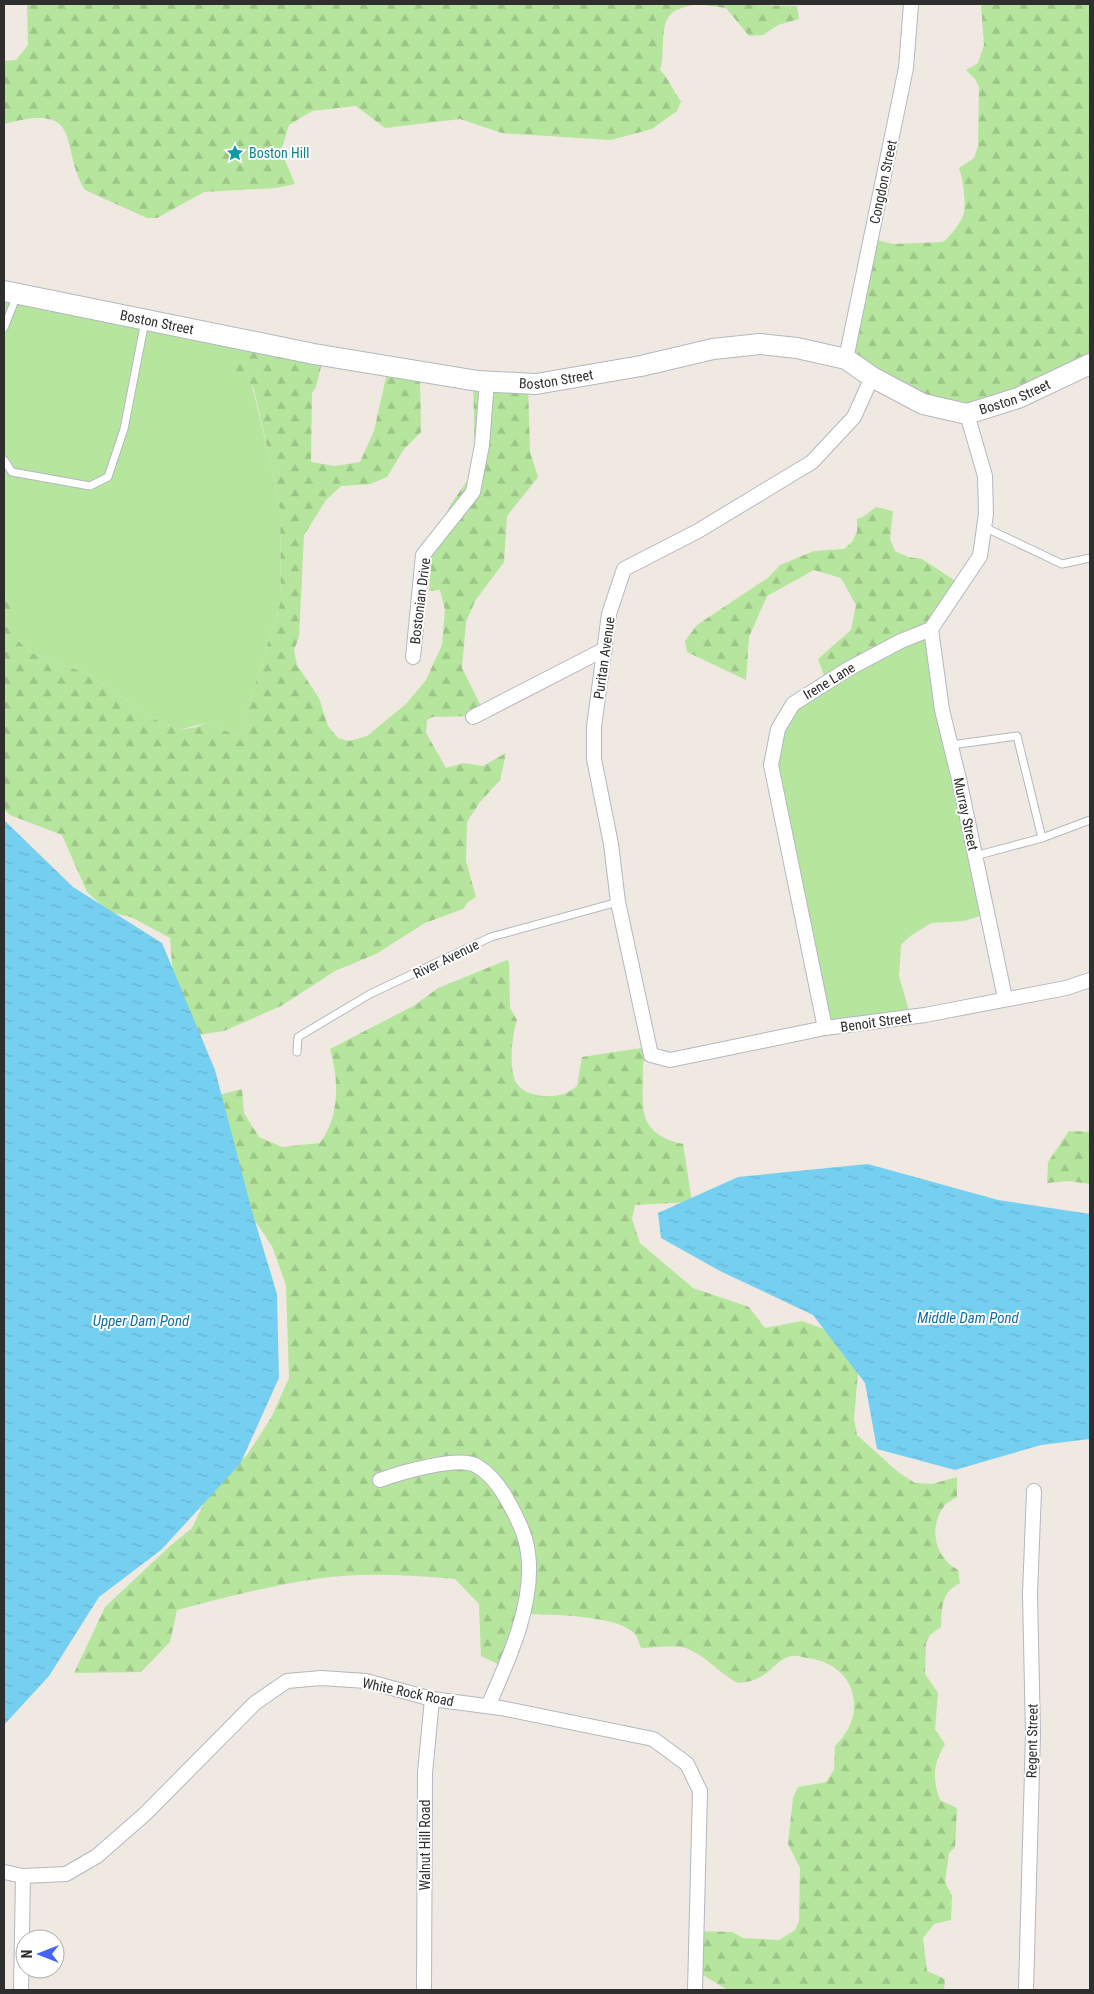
<svg xmlns="http://www.w3.org/2000/svg" width="1094" height="1994" font-family="'Roboto Condensed',sans-serif">
	<defs>
		<pattern id="forest-firs" width="22" height="20" patternUnits="userSpaceOnUse" patternTransform="scale(1.25)"><rect width="22" height="20" fill="#b6e59e"/><path d="M5 1l3.5 6h-7zM16 11l3.5 6h-7z" fill="#9dc588"/></pattern>
		<pattern id="water-ripples" width="26" height="14" patternUnits="userSpaceOnUse" patternTransform="scale(1.25)"><rect width="26" height="14" fill="#75cff0"/><path d="M2 4q2-2 4 0t4 0M15 11q2-2 4 0t4 0" fill="none" stroke="#66b2ce"/></pattern>
	</defs>
	<rect width="100%" height="100%" fill="#efe9e1"/>
	<g fill="#b6e59e">
		<path d="M4,291L241,340L273,472L280,510L281,601L239,736L205,723L179,730L156,720L88,674L32,653L17,640L7,624L12,609L4,597Z"/>
		<path d="M928,630L983,915L964,921L931,923L909,937L901,945L899,976L910,1014L823,1026L773,785L786,710Z"/>
	</g>
	<g fill="url(#forest-firs)">
		<path d="M696,4C690,6 679,8 673,12C658,24 666,53 660,70C669,79 673,91 681,101L677,111L652,129L611,140L502,133L460,119L385,128L356,106L312,111L289,125L281,151L295,184L276,188L204,192L157,218H147L85,190C58,145 86,102 4,124V61L16,60L28,45L27,5Z"/>
		<path d="M697,4L797,6L799,19L778,25L763,35L749,36L726,8Z"/>
		<path d="M981,4H1090V361L966,413L851,363L873,239L893,244L943,242C951,235 961,223 964,213C966,200 963,180 959,168L974,158L978,146L979,87L975,79L966,70L978,63L984,45Z"/>
		<path d="M242,341L324,355L316,387L312,393L311,462L335,466L360,462L374,431L388,368L420,375L421,432L404,449L387,477L370,484L341,486L326,500L304,535L299,637L294,650L297,665L319,698L328,726L338,738L349,741L367,736L406,704L426,680L442,645L445,610L440,590L429,591L433,541L451,504L472,474L475,460L473,379L528,384L530,452L538,477L507,516L504,562L475,601L466,622L462,668L482,708L472,716L432,717L427,720L426,733L446,768L463,763L483,766L506,753L500,780L480,802L467,822L466,861L476,897L468,902L463,909L425,923L376,954L335,971L281,1006L224,1031L192,1036L175,1003L170,938L131,917L109,912L87,892L62,835L10,815L4,809V597L12,609L8,624L17,640L32,653L88,674L156,720L179,730L197,727L205,723L239,736L281,601L280,510L273,472L253,386L234,371Z"/>
		<path d="M876,507L893,511L890,539L895,551L908,557L922,559L957,582L928,630L826,681L818,659L851,630L856,605L841,578L814,570L767,596L749,637L746,680L687,652L685,641L697,625L769,577L780,565L814,551L844,549L852,542L857,532V519L863,517Z"/>
		<path d="M507,960L509,962L510,1008L517,1020C512,1034 508,1071 517,1084C526,1097 550,1098 564,1094C568,1093 573,1089 577,1086L582,1057L648,1047V1056L643,1063C644,1106 633,1132 683,1144L692,1202L635,1205L632,1219L640,1243L693,1288L749,1307L765,1328L802,1321L856,1341L859,1361L854,1419L857,1435L898,1472L915,1483L932,1484L957,1477V1497C953,1500 947,1502 944,1506C928,1528 935,1558 958,1570L960,1583C941,1592 942,1608 941,1627L930,1635L926,1643L925,1674L938,1693L935,1729L945,1744C933,1764 932,1778 940,1800L957,1808L955,1847L949,1853L945,1882L952,1896L951,1920L934,1924L923,1938L927,1971L945,1979L944,1990H728L696,1971V1931L732,1932L743,1938L779,1940L795,1930L799,1921L800,1868L788,1844L793,1798L798,1787L826,1782L834,1770L835,1746C870,1713 855,1663 807,1658C802,1657 796,1655 791,1656C778,1659 771,1672 760,1677C754,1681 745,1682 738,1683C719,1674 701,1650 681,1647C669,1645 654,1648 641,1648C639,1644 638,1637 635,1634C616,1614 550,1615 523,1614L502,1666L481,1656L479,1604L455,1579C409,1575 361,1572 315,1579C269,1586 222,1598 177,1610L170,1642L141,1672L74,1673L105,1607L170,1546L192,1528L210,1490L247,1455L271,1418L289,1378L286,1285L272,1246L235,1191L214,1096L242,1089L244,1113L259,1137L282,1147L320,1143C340,1116 339,1080 330,1049L415,1005L438,988Z"/>
		<path d="M1069,1131L1090,1132V1184L1068,1181L1047,1183L1048,1162Z"/>
	</g>
	<g fill="url(#water-ripples)">
		<path d="M4,820L73,887L162,943L215,1070L252,1211L277,1294L279,1378L240,1464L161,1550L99,1597L49,1676L4,1725Z"/>
		<path d="M868,1164L998,1200L1090,1214V1439L1041,1445L955,1470L877,1449L865,1383L813,1315L720,1271L661,1238L658,1213L738,1177Z"/>
	</g>
	<g fill="none" stroke-linecap="round" stroke-linejoin="round">
		<g stroke="#b4b7c1" stroke-width="9">
			<g id="lane">
				<path d="M4,328L17,295"/>
				<path d="M4,460L12,472L90,486L108,477L124,429L145,321"/>
				<path d="M984,527L1062,564L1090,558"/>
				<path d="M951,745L1017,736L1042,838L1090,820"/>
				<path d="M975,856L1042,838"/>
				<path d="M297,1052L298,1037L370,994L491,937L618,902"/>
			</g>
		</g>
		<g stroke="#b4b7c1" stroke-width="16">
			<g id="street">
				<path d="M846,359L906,68L911,4"/>
				<path d="M872,377L854,417L812,462L698,531L624,569L609,614L594,727V759L611,844L618,902L651,1055L670,1060L825,1028L925,1015L1066,988L1090,980"/>
				<path d="M931,629L942,710L959,779L1005,998"/>
				<path d="M413,657L423,555L473,492L482,445L487,381"/>
				<path d="M473,717L605,649"/>
				<path d="M825,1028L771,765L778,729L793,704L848,669L901,641L931,629L980,556L986,514L985,476L967,414"/>
				<path d="M380,1480C399,1473 460,1455 477,1466C492,1475 501,1488 509,1503C517,1518 526,1535 528,1553C535,1603 508,1661 488,1706"/>
				<path d="M4,1872L23,1876L66,1874L97,1856L145,1814L255,1703L287,1681L321,1678L366,1681L432,1699L501,1708L653,1739L687,1764L700,1791L695,1990"/>
				<path d="M21,1990L23,1876"/>
				<path d="M424,1990L425,1773L432,1699"/>
				<path d="M1026,1990L1033,1734L1030,1594L1034,1491"/>
			</g>
		</g>
		<g stroke="#b4b7c1" stroke-width="22">
			<g id="secondary">
				<path id="s1" d="M4,291L314,354L478,381L536,384L641,366L713,349L760,344L797,348L846,359L872,377L923,404L967,414L1018,398L1090,364"/>
			</g>
		</g>
		<use href="#lane" stroke="#fff" stroke-width="7"/>
		<use href="#street" stroke="#fff" stroke-width="14"/>
		<use href="#secondary" stroke="#fff" stroke-width="20"/>
	</g>
	<defs>
		<g id="sight-bare" transform="scale(1.35)"><path d="M0-6L1.8-2.2L6-1.7L2.9 1.2L3.7 5.4L0 3.3L-3.7 5.4L-2.9 1.2L-6-1.7L-1.8-2.2Z" fill="#0f9aa8" stroke="#fff" stroke-width="2.5" paint-order="stroke"/></g>
	</defs>
	<g fill-rule="evenodd">
		<use href="#sight-bare" x="235" y="153"/>
	</g>
	<g text-anchor="middle" stroke-width="4" stroke-linejoin="round" paint-order="stroke">
		<g font-size="14" fill="#0d838f" stroke="#fff" text-anchor="start">
			<text x="249" y="158">Boston Hill</text>
		</g>
		<g font-size="14" fill="#2e2e2e" stroke="#fff">
			<text transform="translate(883 182) rotate(-78)" y="5">Congdon Street</text>
			<text dy="5" stroke="none"><textPath href="#s1" startOffset="156">Boston Street</textPath></text>
			<text dy="5" stroke="none"><textPath href="#s1" startOffset="561">Boston Street</textPath></text>
			<text dy="5" stroke="none"><textPath href="#s1" startOffset="1041">Boston Street</textPath></text>
			<text transform="translate(420 601) rotate(-83)" y="5">Bostonian Drive</text>
			<text transform="translate(604 658) rotate(-82)" y="5">Puritan Avenue</text>
			<text transform="translate(829 681) rotate(-31)" y="5">Irene Lane</text>
			<text transform="translate(966 814) rotate(78)" y="5">Murray Street</text>
			<text transform="translate(446 959) rotate(-26)" y="5">River Avenue</text>
			<text transform="translate(876 1022) rotate(-8)" y="5">Benoit Street</text>
			<text transform="translate(408 1692) rotate(12)" y="5">White Rock Road</text>
			<text transform="translate(1032 1741) rotate(-89)" y="5">Regent Street</text>
			<text transform="translate(425 1845) rotate(-90)" y="5">Walnut Hill Road</text>
		</g>
		<g font-size="15" font-style="italic" fill="#0d6fa3" stroke="#fff">
			<text x="968" y="1323">Middle Dam Pond</text>
			<text x="141" y="1326">Upper Dam Pond</text>
		</g>
	</g>
	<rect width="1094" height="1994" fill="none" stroke="#2e2e2e" stroke-width="10"/>
	<g transform="translate(40 1954) rotate(270)"><circle r="24" fill="#ffffff" stroke="#ababab"/>
	<path d="M0-4L9 19L0 12L-9 19Z" fill="#4264fb"/>
	<text y="-8" font-size="14" font-weight="bold" text-anchor="middle" fill="#2e2e2e">N</text>
	</g>
</svg>
